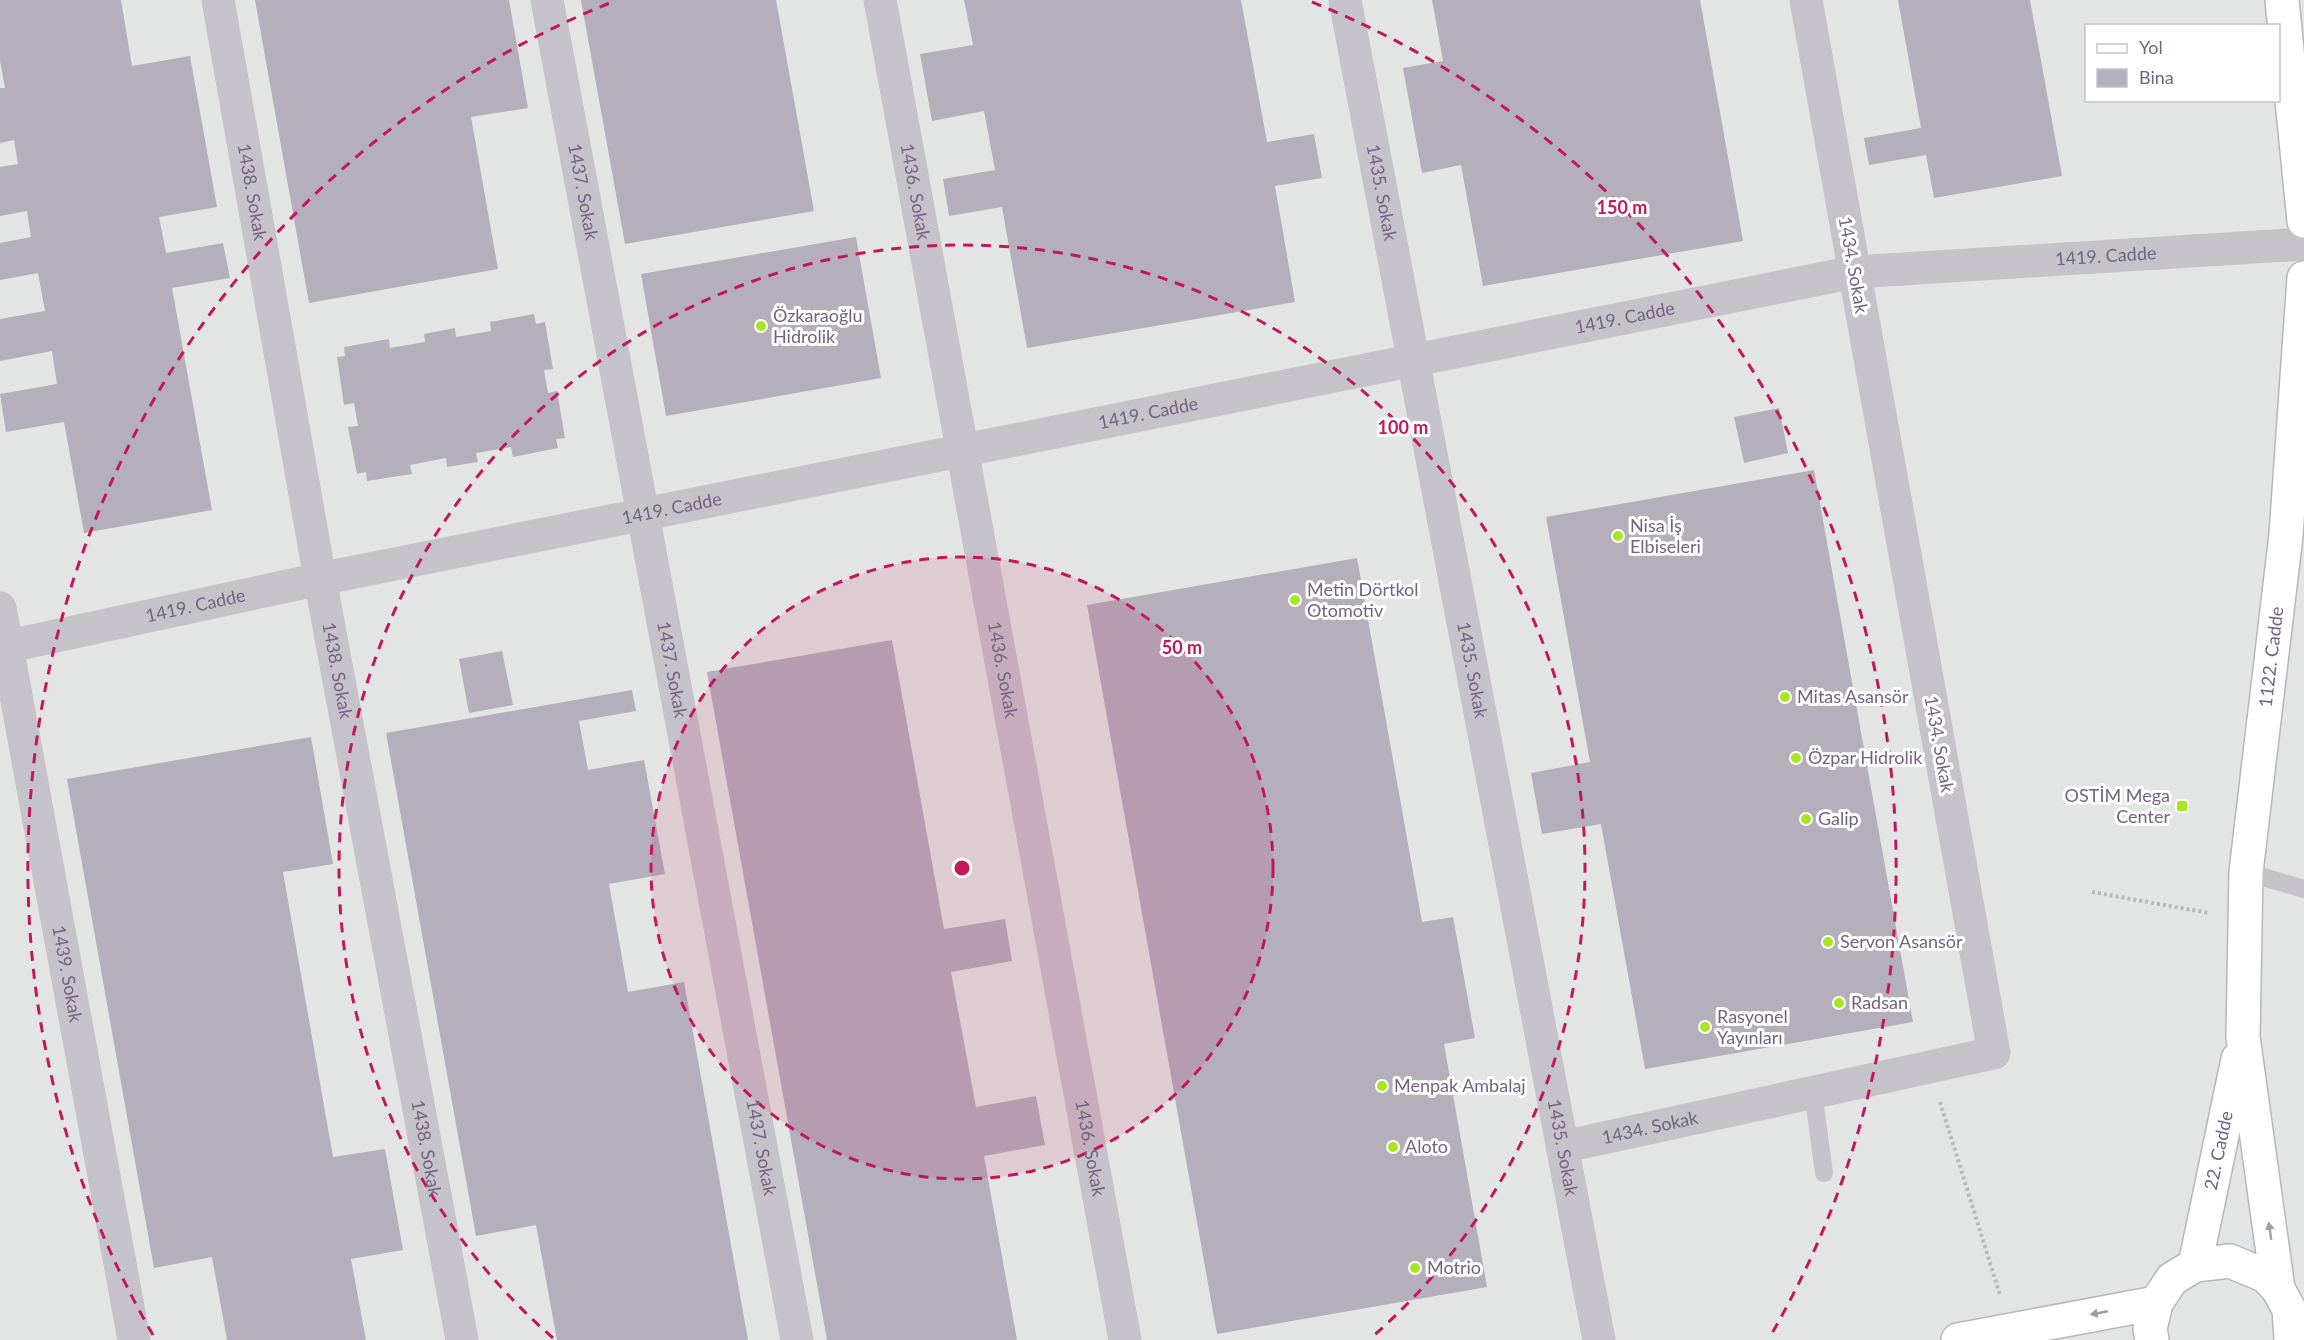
<svg xmlns="http://www.w3.org/2000/svg" width="2304" height="1340" font-family="Lato,sans-serif">
	<rect width="100%" height="100%" fill="#f1f5f1"/>
	<path fill="#e3e5e4" fill-rule="evenodd" d="M0,0H2304V1340H0ZM2086,26H2278V100H2086Z"/>
	<g fill="#b4afbb">
		<path d="M0,0H121L132,66L190,56L217,207L159,217L166,253L223,243L230,278L172,288L212,510L84,533L64,422L6,432L0,394L57,384L52,351L0,361V319L45,311L38,273L0,280V243L31,237L27,211L0,216V167L18,164L14,140L0,143V88H5L0,61Z"/>
		<path d="M255,0H509L528,108L471,117L498,269L309,303Z"/>
		<path d="M581,0H776L814,211L625,244Z"/>
		<path d="M964,0H1241L1267,142L1314,134L1322,178L1275,186L1295,302L1027,348L1002,207L949,216L943,179L995,170L984,111L932,121L920,54L973,45Z"/>
		<path d="M1432,0H1700L1743,241L1483,286L1461,165L1422,173L1403,68L1443,61Z"/>
		<path d="M1898,0H2030L2062,176L1934,198L1926,155L1869,165L1864,138L1921,128Z"/>
		<path d="M856,237L881,378L666,416L641,274Z"/>
		<path d="M534,314L536,324L545,322L553,369L544,370L548,393L557,391L565,438L556,439L558,448L513,457L511,447L476,453L478,462L447,467L446,458L410,465L412,474L367,481L366,472L357,474L348,427L358,426L354,403L344,405L337,357L345,356L344,347L389,339L390,348L425,342L424,334L455,328L456,337L491,331L490,322Z"/>
		<path d="M1779,408L1788,453L1744,463L1734,417Z"/>
		<path d="M1814,470L1913,1022L1645,1069L1601,824L1542,834L1531,773L1590,762L1546,517Z"/>
		<path d="M1357,558L1422,922L1453,917L1475,1038L1444,1044L1487,1287L1217,1334L1087,605Z"/>
		<path d="M892,640L944,929L1005,919L1012,961L951,972L976,1107L1036,1096L1045,1145L984,1156L1017,1340H827L707,672Z"/>
		<path d="M502,651L513,705L469,713L459,659Z"/>
		<path d="M632,690L636,711L579,721L588,770L644,760L665,874L609,884L628,992L684,982L748,1340H557L536,1225L476,1236L386,733Z"/>
		<path d="M311,737L333,864L283,872L333,1157L385,1149L403,1250L351,1259L366,1340H227L212,1257L154,1268L67,779Z"/>
	</g>
	<g fill="none" stroke-linecap="round" stroke-linejoin="round">
		<g stroke="#b9b4be" stroke-width="36">
			<g id="secondary">
				<path d="M2282,0L2304,221"/>
				<path id="s8" d="M2195,1265L2238,1059"/>
				<path id="s9" d="M2278,1289L2243,1037L2246,872L2286,535L2304,278"/>
				<path d="M1958,1340L2156,1303"/>
				<path d="M2152,1340L2150,1329L2156,1303L2172,1279L2195,1265L2230,1261L2266,1276L2278,1289L2289,1309L2291,1340"/>
			</g>
		</g>
		<g stroke="#bab7bd" stroke-width="4" stroke-dasharray="3 3" stroke-linecap="butt">
			<path d="M2092,892L2209,913"/>
			<path d="M1940,1102L2000,1295"/>
		</g>
		<g stroke="#c6c2c9" stroke-width="18">
			<path d="M2246,872L2304,889"/>
			<path d="M1813,1092L1824,1173"/>
		</g>
		<g stroke="#c6c2c9" stroke-width="33">
			<path id="s1" d="M218,0L320,579L462,1340"/>
			<path id="s2" d="M547,0L797,1340"/>
			<path id="s3" d="M880,0L1125,1340"/>
			<path id="s4" d="M1345,0L1599,1340"/>
			<path id="s5" d="M0,608L134,1340"/>
			<path id="s6" d="M0,648L320,579L1855,272L2304,244"/>
			<path id="s7" d="M1562,1147L1994,1053L1806,0"/>
		</g>
		<use href="#secondary" stroke="#fff" stroke-width="33"/>
	</g>
	<defs><path id="oneway-solid" d="M-6-.8H1V-3.2L6.5 0L1 3.2V.8H-6Z" transform="scale(1.5)"/></defs>
	<g fill="#a49aae">
		<use href="#oneway-solid" transform="translate(2270 1231) rotate(-98)"/>
		<use href="#oneway-solid" transform="translate(2099 1313) rotate(169)"/>
	</g>
	<circle cx="962" cy="868" r="311" fill="#c2185b" fill-opacity=".12"/>
	<g fill="none" stroke="#c2185b" stroke-width="3" stroke-dasharray="10 8">
		<circle cx="962" cy="868" r="311"/>
		<path d="M553 1338A623 623 0 1 1 1371 1338"/>
		<path d="M153 1335A934 934 0 0 1 612 2M1312 2A934 934 0 0 1 1771 1335"/>
	</g>
	<g fill="#a9e521" stroke="#fff" stroke-width="2">
		<circle cx="761" cy="326" r="6"/>
		<circle cx="1618" cy="536" r="6"/>
		<circle cx="1295" cy="600" r="6"/>
		<circle cx="1785" cy="697" r="6"/>
		<circle cx="1796" cy="758" r="6"/>
		<rect x="2176" y="800" width="12" height="12" rx="3"/>
		<circle cx="1806" cy="819" r="6"/>
		<circle cx="1828" cy="942" r="6"/>
		<circle cx="1839" cy="1003" r="6"/>
		<circle cx="1705" cy="1027" r="6"/>
		<circle cx="1382" cy="1086" r="6"/>
		<circle cx="1393" cy="1147" r="6"/>
		<circle cx="1415" cy="1268" r="6"/>
	</g>
	<g text-anchor="middle" stroke-width="6" stroke-linejoin="round" paint-order="stroke">
		<g font-size="18" fill="#736382" stroke="#fff">
			<text dy="6" stroke="none"><textPath href="#s1" startOffset="195">1438. Sokak</textPath></text>
			<text dy="6" stroke="none"><textPath href="#s2" startOffset="195">1437. Sokak</textPath></text>
			<text dy="6" stroke="none"><textPath href="#s3" startOffset="195">1436. Sokak</textPath></text>
			<text dy="6" stroke="none"><textPath href="#s4" startOffset="196">1435. Sokak</textPath></text>
			<text dy="6" stroke="none"><textPath href="#s6" startOffset="2144">1419. Cadde</textPath></text>
			<text transform="translate(1853 265) rotate(80)" y="6">1434. Sokak</text>
			<text dy="6" stroke="none"><textPath href="#s6" startOffset="1658">1419. Cadde</textPath></text>
			<text dy="6" stroke="none"><textPath href="#s6" startOffset="1172">1419. Cadde</textPath></text>
			<text dy="6" stroke="none"><textPath href="#s6" startOffset="686">1419. Cadde</textPath></text>
			<text dy="6" stroke="none"><textPath href="#s6" startOffset="200">1419. Cadde</textPath></text>
			<text dy="6" stroke="none"><textPath href="#s9" startOffset="636">1122. Cadde</textPath></text>
			<text dy="6" stroke="none"><textPath href="#s1" startOffset="681">1438. Sokak</textPath></text>
			<text dy="6" stroke="none"><textPath href="#s2" startOffset="681">1437. Sokak</textPath></text>
			<text dy="6" stroke="none"><textPath href="#s3" startOffset="681">1436. Sokak</textPath></text>
			<text dy="6" stroke="none"><textPath href="#s4" startOffset="682">1435. Sokak</textPath></text>
			<text transform="translate(1939 744) rotate(80)" y="6">1434. Sokak</text>
			<text dy="6" stroke="none"><textPath href="#s5" startOffset="372">1439. Sokak</textPath></text>
			<text dy="6" stroke="none"><textPath href="#s7" startOffset="90">1434. Sokak</textPath></text>
			<text dy="6" stroke="none"><textPath href="#s4" startOffset="1168">1435. Sokak</textPath></text>
			<text dy="6" stroke="none"><textPath href="#s1" startOffset="1167">1438. Sokak</textPath></text>
			<text dy="6" stroke="none"><textPath href="#s2" startOffset="1167">1437. Sokak</textPath></text>
			<text dy="6" stroke="none"><textPath href="#s3" startOffset="1167">1436. Sokak</textPath></text>
			<text dy="6" stroke="none"><textPath href="#s8" startOffset="117">22. Cadde</textPath></text>
		</g>
		<g font-size="18" fill="#736382" stroke="#fff" text-anchor="start">
			<text x="773" y="322">Özkaraoğlu<tspan x="773" dy="21">Hidrolik</tspan></text>
			<text x="1630" y="532">Nisa İş<tspan x="1630" dy="21">Elbiseleri</tspan></text>
			<text x="1307" y="596">Metin Dörtkol<tspan x="1307" dy="21">Otomotiv</tspan></text>
			<text x="1797" y="703">Mitas Asansör</text>
			<text x="1808" y="764">Özpar Hidrolik</text>
			<text x="2170" y="802" text-anchor="end">OSTİM Mega<tspan x="2170" dy="21">Center</tspan></text>
			<text x="1818" y="825">Galip</text>
			<text x="1840" y="948">Servon Asansör</text>
			<text x="1851" y="1009">Radsan</text>
			<text x="1717" y="1023">Rasyonel<tspan x="1717" dy="21">Yayınları</tspan></text>
			<text x="1394" y="1092">Menpak Ambalaj</text>
			<text x="1405" y="1153">Aloto</text>
			<text x="1427" y="1274">Motrio</text>
		</g>
	</g>
	<circle cx="962" cy="868" r="9" fill="#c2185b" stroke="#fff" stroke-width="3"/>
	<g font-size="18" text-anchor="middle" font-weight="bold" fill="#c2185b" stroke="#fff" stroke-width="6" stroke-linejoin="round" paint-order="stroke">
		<text x="1622" y="214">150 m</text>
		<text x="1403" y="434">100 m</text>
		<text x="1182" y="654">50 m</text>
	</g>
	<rect x="2085" y="24" width="195" height="78" fill="#ffffff" stroke="#c7c1cd" stroke-width="1.5"/>
	<rect x="2097" y="44" width="30" height="9" fill="#ffffff" stroke="#c7c1cd" stroke-width="1.5"/>
	<text x="2139" y="54" font-size="18" fill="#736382">Yol</text>
	<rect x="2097" y="69" width="30" height="18" fill="#b4afbb" stroke="#c7c1cd" stroke-width="1.5"/>
	<text x="2139" y="84" font-size="18" fill="#736382">Bina</text>
</svg>
